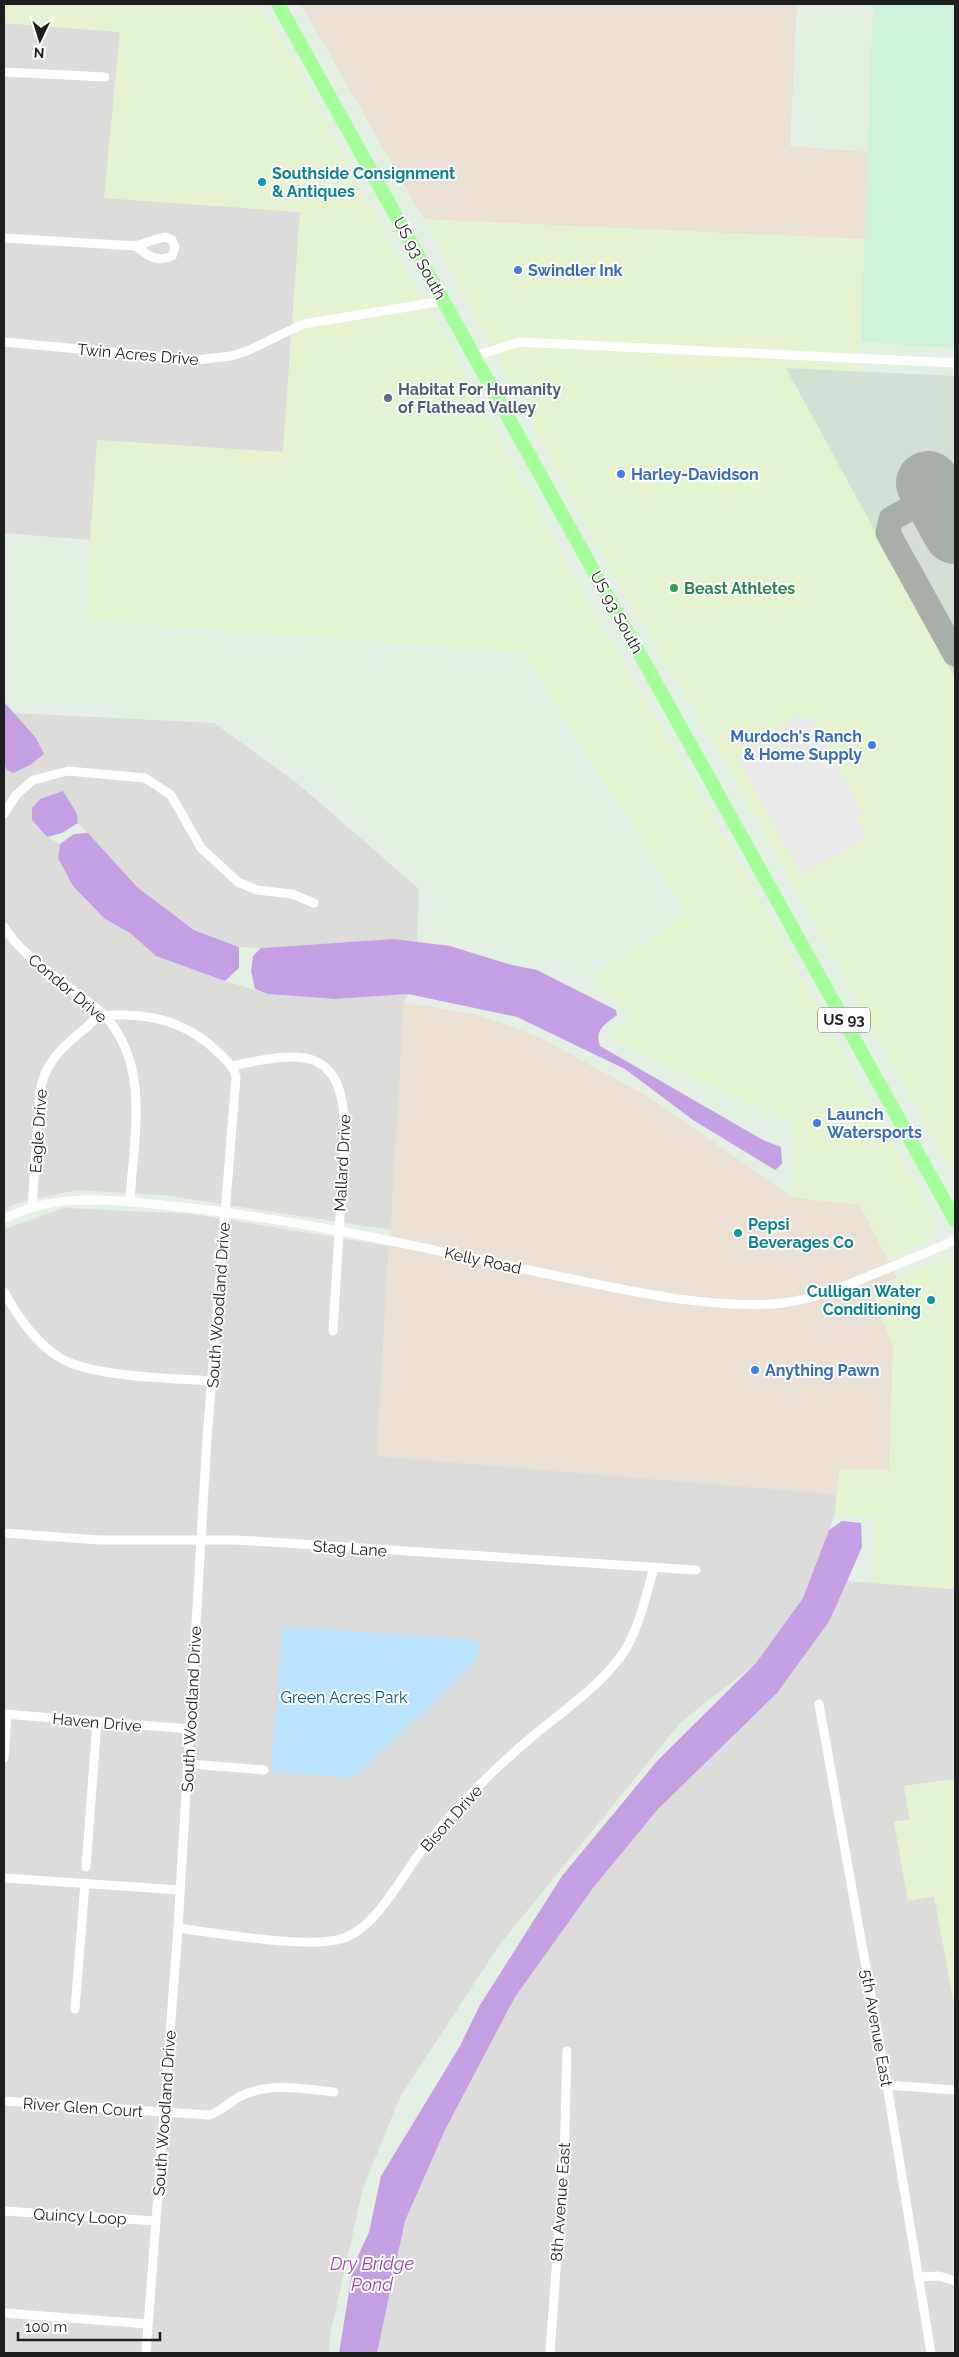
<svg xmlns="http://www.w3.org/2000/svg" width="959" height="2357" font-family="Raleway,sans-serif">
	<rect width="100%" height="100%" fill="#e3f0e3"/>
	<g fill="#dcdcdb">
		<path d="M4,23L120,32L105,198L300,212L283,453L98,440L90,540L4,533Z"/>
		<path d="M13,713L214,723L297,783L419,889L417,942L394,939L261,948L239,947L195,930L137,887L78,823L77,814L32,808V820L47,837L60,844L58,858L105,919L130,933L156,956L225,981L268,994L335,999L408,994L404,1002L391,1230L163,1195L77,1190L17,1203L4,1210V764L7,770L36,738Z"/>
		<path d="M65,1208L193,1214L389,1246L377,1456L837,1494L835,1514L803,1598L756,1663L681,1722L500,1944L400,2097L363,2188L331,2331L329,2353H4V1229Z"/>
		<path d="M847,1581L955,1589V1779L904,1786L910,1820L894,1822L908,1900L934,1896L955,2010V2353H377L405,2221L445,2130L515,1997L593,1888L658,1809L830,1620Z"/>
	</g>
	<g fill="#e6f3d1">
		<path d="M4,4H258L298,69L362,194L447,342L591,608L730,846L935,1223V1237L887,1259L860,1205L794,1198L791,1123L607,1038L632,1017L591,976L687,914L522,652L85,620L97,440L283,452L300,212L104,198L120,32L4,23Z"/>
		<path d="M424,219L865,239L860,371L786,368L955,678V1176L721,756L613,575Z"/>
		<path d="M940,1261H953L955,1266V1589L872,1583L876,1518L835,1514L839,1469L889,1470L893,1345L870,1289Z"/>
		<path d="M955,1779V2010L935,1896L908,1901L894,1822L910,1819L904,1786Z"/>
	</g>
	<g fill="#eae0d4">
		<path d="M301,4H797L790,146L868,152L865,239L424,219Z"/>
		<path d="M404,1002L478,1015L539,1037L650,1098L794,1198L860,1205L897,1278L870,1289L893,1345L889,1470L839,1469L837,1494L377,1456Z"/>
	</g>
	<path fill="#d5dfd5" d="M786,368L955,376V678Z"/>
	<path fill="#cdf1db" d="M873,4H955V348L861,342Z"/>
	<path fill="#bce3ff" d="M282,1626L479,1640L477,1660L355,1778L271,1772Z"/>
	<path fill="#eaeaea" d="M800,715L802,720L810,716L864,815L857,819L867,838L801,874L737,757L745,752L742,747Z"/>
	<g fill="#c59fe3">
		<path d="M4,702L36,738L44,754L30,765L13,773L7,770L4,764Z"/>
		<path d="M63,791L77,814L78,823L62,833L47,837L32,820V808L40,799Z"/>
		<path d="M88,833L137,887L194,930L239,947V968L225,981L156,956L130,933L105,919L73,886L58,858L60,844L74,834Z"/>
		<path d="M394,939L450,946L512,965L537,970L616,1010L617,1015C605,1024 594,1030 600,1046L763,1140L781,1147L782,1164L775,1170L693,1120L625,1069L517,1017L408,994L335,999L268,994L255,989L251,971L253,956L261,948Z"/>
		<path d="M842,1521L861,1523L862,1547L830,1620L777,1693L658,1809L593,1888L515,1997L445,2130L405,2221L377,2353H339L353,2267L369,2232L381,2176L460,2046L480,2005L562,1876L658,1760L756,1663L803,1598L829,1530Z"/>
	</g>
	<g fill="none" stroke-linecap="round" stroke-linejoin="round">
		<path stroke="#a8aea8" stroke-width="25" d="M934,495L891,519L888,533L955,654"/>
		<path stroke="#a8aea8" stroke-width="64" d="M928,483L955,532"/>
		<g stroke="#fff" stroke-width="9">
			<path d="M4,72L105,77"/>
			<path d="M4,238L136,246L157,239L165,237L172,240L175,247L172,256C157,263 148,256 136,246"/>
			<path d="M4,342L197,360L231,356L247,351L303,324L444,301"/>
			<path d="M475,356L519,342L955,363"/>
			<path d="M4,814L16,795L33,780L68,771L145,778L171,795L201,848L238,882L257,890L292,894L314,903"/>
			<path d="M4,927C20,953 50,972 74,991C85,1000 98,1008 107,1018C151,1070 133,1139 130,1202"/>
			<path d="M232,1066C305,1050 344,1046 345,1135L333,1331"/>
			<path d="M32,1207L40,1092C44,1064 61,1048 82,1031C88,1027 93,1019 100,1017C108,1014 118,1015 126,1015C163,1016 192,1027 219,1053C227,1062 233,1064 236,1077L207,1438L178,1928L146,2353"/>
			<path d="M4,1219C59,1190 122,1201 181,1207C302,1220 420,1247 538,1272C612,1287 696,1308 771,1304C807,1302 837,1289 869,1276C898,1264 927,1253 955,1240"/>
			<path d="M4,1292C17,1315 34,1341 57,1356C91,1378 171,1378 212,1381"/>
			<path d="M4,1533L99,1540H237L696,1570"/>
			<path d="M819,1704L887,2085L931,2353"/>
			<path d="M4,1714L190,1729"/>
			<path d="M4,1758L7,1714"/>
			<path d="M189,1764L264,1770"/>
			<path d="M86,1867L97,1722"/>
			<path d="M4,1878L180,1890"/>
			<path d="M178,1928C217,1933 310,1950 344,1938C378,1926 401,1876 423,1849C454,1810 488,1774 526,1742C557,1715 596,1690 621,1656C639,1631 645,1597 654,1568"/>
			<path d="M75,2009L85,1883"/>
			<path d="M887,2085L955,2090"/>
			<path d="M4,2101L208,2115C221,2112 229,2102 241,2096C269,2082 305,2089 334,2092"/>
			<path d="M4,2211L156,2221"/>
			<path d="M918,2277L939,2276L955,2281"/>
			<path d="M4,2313L148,2324"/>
			<path d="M550,2353L564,2160L567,2051"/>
		</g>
		<path stroke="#a4ff9a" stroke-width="14" d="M278,4L955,1220"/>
	</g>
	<g fill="#0f9aa8" stroke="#fff" stroke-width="2">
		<circle cx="262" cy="182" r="5"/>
		<circle cx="738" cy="1233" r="5"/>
		<circle cx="931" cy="1300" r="5"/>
	</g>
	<g fill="#3f7fe0" stroke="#fff" stroke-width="2">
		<circle cx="518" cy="270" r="5"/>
		<circle cx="621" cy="474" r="5"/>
		<circle cx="872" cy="745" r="5"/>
		<circle cx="817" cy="1123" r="5"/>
		<circle cx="755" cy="1370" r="5"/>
	</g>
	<circle fill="#5c6f8a" stroke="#fff" stroke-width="2" cx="388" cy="398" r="5"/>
	<circle fill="#2e9e5b" stroke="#fff" stroke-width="2" cx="674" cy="588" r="5"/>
	<g text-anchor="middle" stroke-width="4" stroke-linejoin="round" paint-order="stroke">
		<rect fill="#fff" stroke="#626262" stroke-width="1" x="818" y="1007.5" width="52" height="25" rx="4"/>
		<g font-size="15" font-weight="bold" fill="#1e1e1e">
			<text x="844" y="1025">US 93</text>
		</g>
		<g font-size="16" font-weight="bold" fill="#0d838f" stroke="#fff" text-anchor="start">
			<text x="272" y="179">Southside Consignment<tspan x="272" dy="18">&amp; Antiques</tspan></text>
			<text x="748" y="1230">Pepsi<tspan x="748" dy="18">Beverages Co</tspan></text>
			<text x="921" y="1297" text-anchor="end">Culligan Water<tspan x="921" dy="18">Conditioning</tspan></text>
		</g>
		<g font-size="16" fill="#1e1e1e" stroke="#fff">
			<text transform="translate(420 258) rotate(61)" y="6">US 93 South</text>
			<text transform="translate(138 354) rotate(5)" y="6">Twin Acres Drive</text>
			<text transform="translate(617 612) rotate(61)" y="6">US 93 South</text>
			<text transform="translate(68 988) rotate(40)" y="6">Condor Drive</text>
			<text transform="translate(38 1131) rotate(-86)" y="6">Eagle Drive</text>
			<text transform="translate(342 1163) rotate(-87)" y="6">Mallard Drive</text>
			<text transform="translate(483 1260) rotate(12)" y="6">Kelly Road</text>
			<text transform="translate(218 1305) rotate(-86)" y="6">South Woodland Drive</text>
			<text transform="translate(350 1548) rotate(4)" y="6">Stag Lane</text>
			<text transform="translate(191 1709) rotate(-87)" y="6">South Woodland Drive</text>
			<text transform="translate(97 1722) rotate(5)" y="6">Haven Drive</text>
			<text transform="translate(451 1818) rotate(-48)" y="6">Bison Drive</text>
			<text transform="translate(877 2028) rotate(80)" y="6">5th Avenue East</text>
			<text transform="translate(83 2107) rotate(4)" y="6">River Glen Court</text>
			<text transform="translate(164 2113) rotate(-86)" y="6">South Woodland Drive</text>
			<text transform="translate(560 2202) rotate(-86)" y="6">8th Avenue East</text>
			<text transform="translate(80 2216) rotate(3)" y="6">Quincy Loop</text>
		</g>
		<g font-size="16" font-weight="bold" fill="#366cbe" stroke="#fff" text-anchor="start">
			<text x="528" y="276">Swindler Ink</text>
			<text x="631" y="480">Harley-Davidson</text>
			<text x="862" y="742" text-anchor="end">Murdoch's Ranch<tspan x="862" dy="18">&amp; Home Supply</tspan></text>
			<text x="827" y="1120">Launch<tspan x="827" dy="18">Watersports</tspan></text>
			<text x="765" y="1376">Anything Pawn</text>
		</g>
		<g font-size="16" font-weight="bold" fill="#4e5e75" stroke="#fff" text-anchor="start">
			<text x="398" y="395">Habitat For Humanity<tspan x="398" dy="18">of Flathead Valley</tspan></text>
		</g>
		<g font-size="16" font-weight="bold" fill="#27864d" stroke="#fff" text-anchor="start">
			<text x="684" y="594">Beast Athletes</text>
		</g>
		<g font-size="16" fill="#005088" stroke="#fff">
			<text x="344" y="1703">Green Acres Park</text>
		</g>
		<g font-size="18" font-style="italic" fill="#a441b8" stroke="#fff">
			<text x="372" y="2270">Dry Bridge<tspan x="372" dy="21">Pond</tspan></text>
		</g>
	</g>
	<rect width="959" height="2357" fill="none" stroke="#1e1e1e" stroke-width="10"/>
	<g transform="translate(40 40) rotate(184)" stroke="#ffffff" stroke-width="4" paint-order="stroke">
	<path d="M0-4L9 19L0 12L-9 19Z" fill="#1e1e1e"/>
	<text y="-8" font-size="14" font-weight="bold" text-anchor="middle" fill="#1e1e1e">N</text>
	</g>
	<path d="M18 2332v8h142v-8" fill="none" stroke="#1e1e1e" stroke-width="2.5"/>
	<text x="25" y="2332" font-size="15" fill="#1e1e1e" stroke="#ffffff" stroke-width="4" paint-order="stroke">100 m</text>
</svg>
